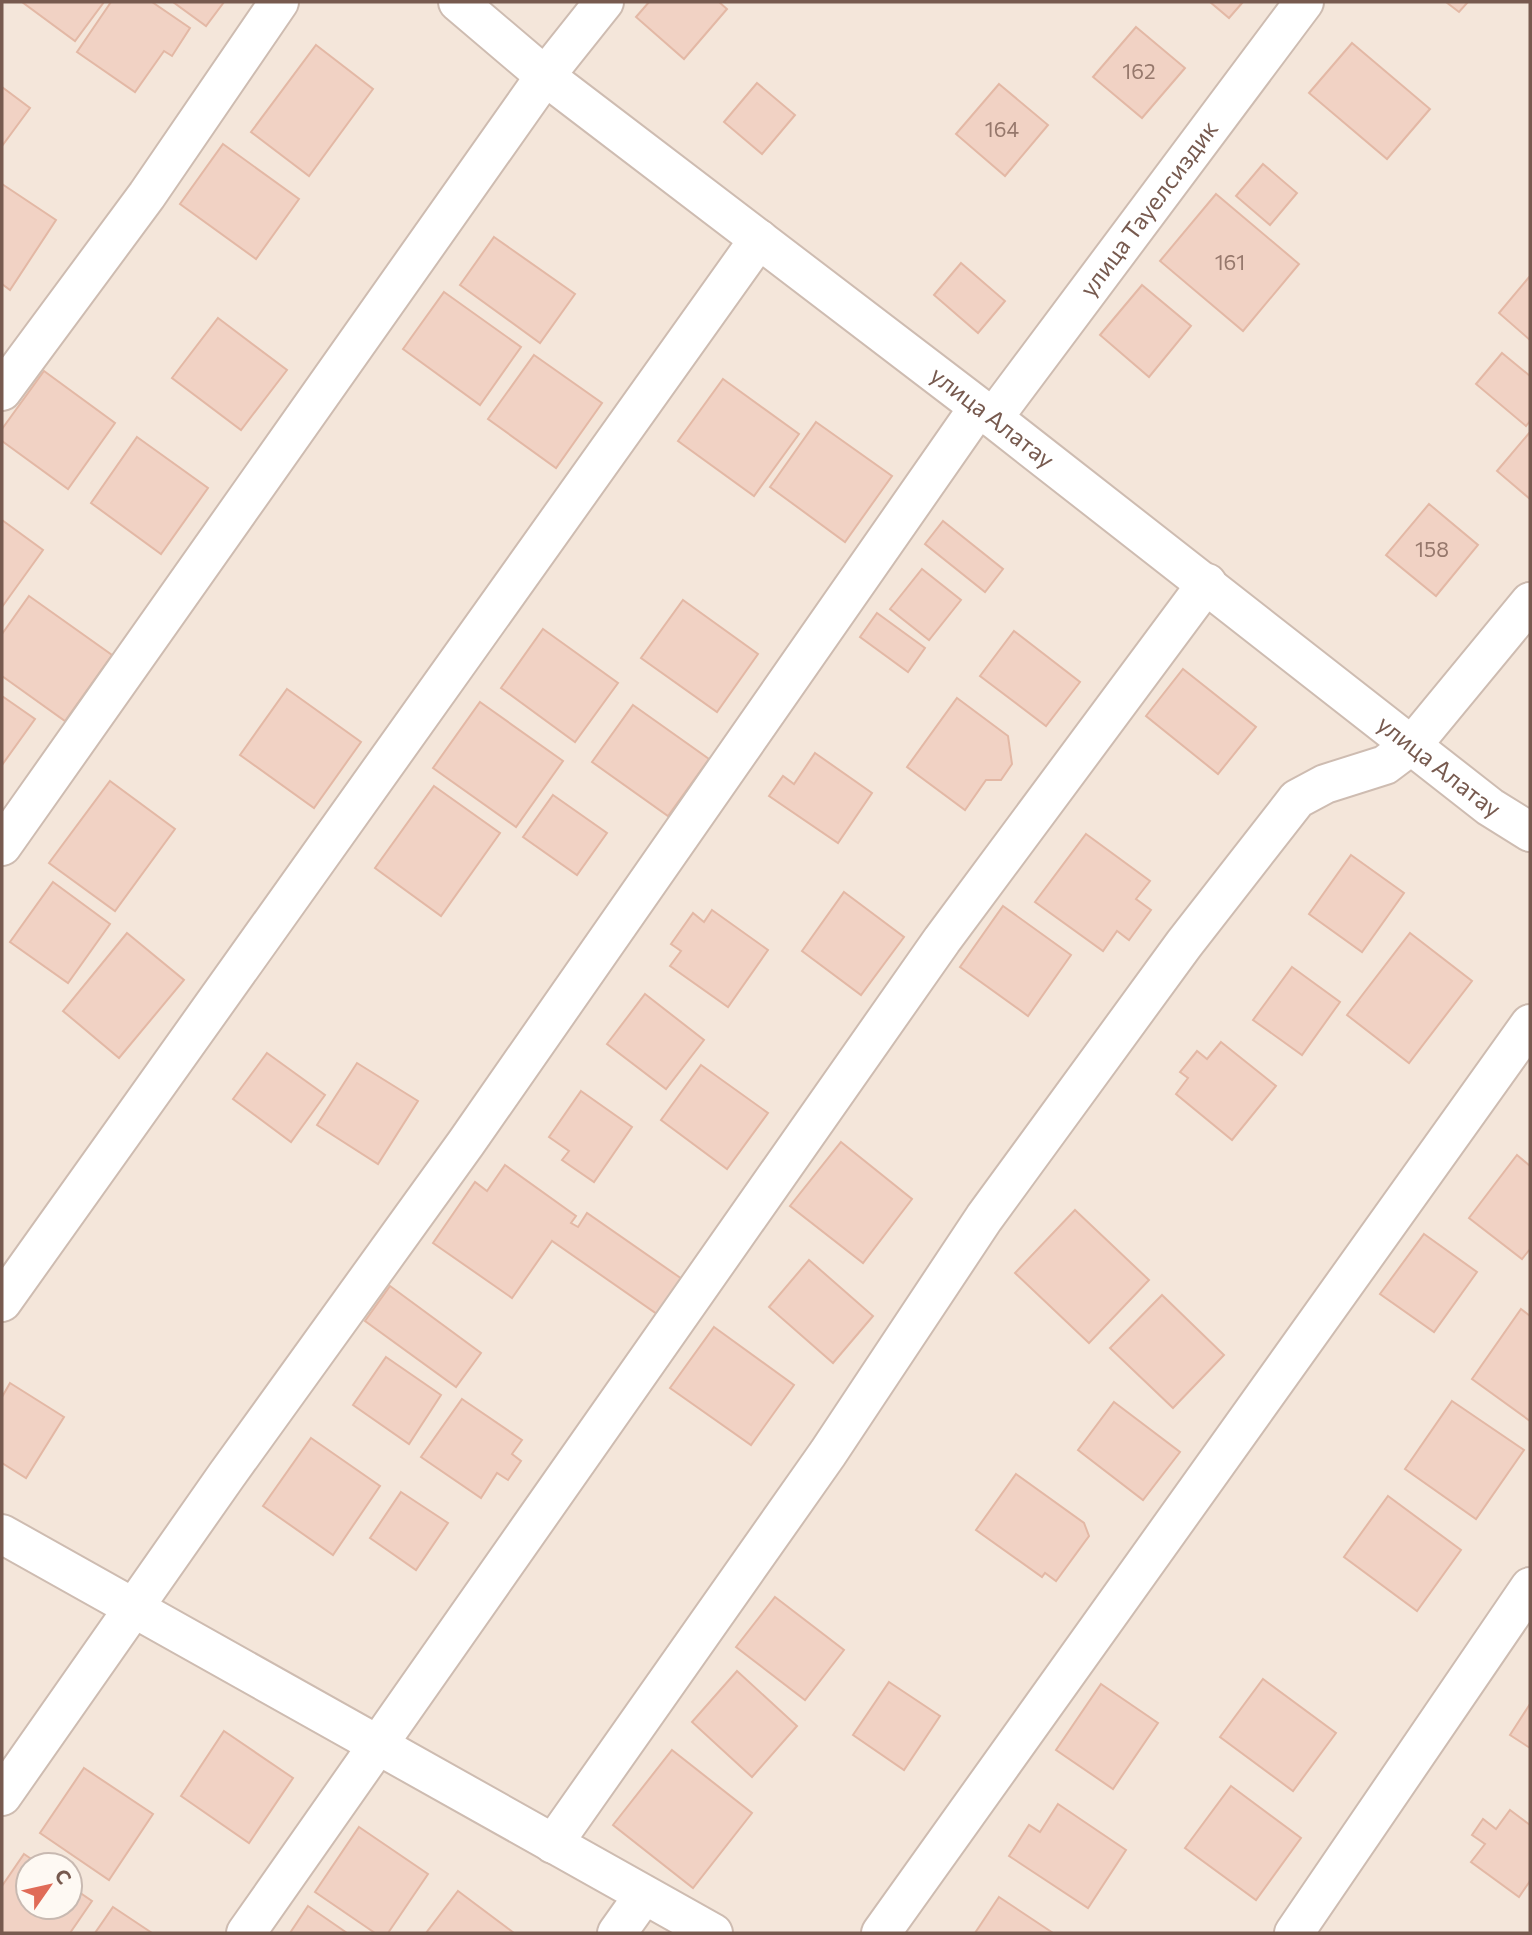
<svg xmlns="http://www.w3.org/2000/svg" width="1532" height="1935" font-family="Commissioner,sans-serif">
	<rect width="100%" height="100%" fill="#fcf5ec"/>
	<path fill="#f4e6da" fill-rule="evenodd" d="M2,2H1530V1933H2ZM28,1865H70V1907H28Z"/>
	<g fill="#f1d2c4" stroke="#e3b8a5" stroke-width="2">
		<path d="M22,2H104L75,41Z"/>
		<path d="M111,2H152L190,28L172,56L164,51L135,92L77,52Z"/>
		<path d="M173,2H224L206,26Z"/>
		<path d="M649,2H719L727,9L684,59L636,17Z"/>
		<path d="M1210,2H1243L1229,18Z"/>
		<path d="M1446,2H1468L1459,12Z"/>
		<path d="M1136,27L1185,68L1142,118L1093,77Z"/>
		<path d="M1352,43L1430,109L1387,159L1309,93Z"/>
		<path d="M316,45L373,89L309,176L251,132Z"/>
		<path d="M757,83L795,115L762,154L724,122Z"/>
		<path d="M999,84L1048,125L1005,176L956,134Z"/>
		<path d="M2,87L30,108L2,146Z"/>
		<path d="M223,144L299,199L256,259L180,204Z"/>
		<path d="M1263,164L1297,193L1270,225L1236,196Z"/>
		<path d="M2,184L56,220L10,290L2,284Z"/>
		<path d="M1216,194L1299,264L1243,331L1160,261Z"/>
		<path d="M494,237L575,294L540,343L460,285Z"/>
		<path d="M961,263L1005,301L978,333L934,295Z"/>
		<path d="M1530,276V340L1499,313Z"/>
		<path d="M1142,285L1191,326L1149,377L1100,335Z"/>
		<path d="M444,292L521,347L480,405L403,349Z"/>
		<path d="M218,318L287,370L241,430L172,378Z"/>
		<path d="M1502,353L1530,376V421L1526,426L1476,384Z"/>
		<path d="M534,355L602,403L556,468L488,419Z"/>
		<path d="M44,371L115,423L68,489L2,441V429Z"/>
		<path d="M723,379L799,434L754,496L678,441Z"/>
		<path d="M816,422L892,476L845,542L770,487Z"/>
		<path d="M1530,432V499L1497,471Z"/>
		<path d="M137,437L208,488L161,554L91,503Z"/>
		<path d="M1429,504L1478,545L1436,596L1386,555Z"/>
		<path d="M2,520L43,550L2,607Z"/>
		<path d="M943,521L1003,569L985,592L925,544Z"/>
		<path d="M922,569L961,600L929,640L890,609Z"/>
		<path d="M29,596L112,655L65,721L2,676V634Z"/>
		<path d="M683,600L758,654L717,712L641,658Z"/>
		<path d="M877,613L925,648L908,672L860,637Z"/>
		<path d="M543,629L618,683L575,742L501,688Z"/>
		<path d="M1014,631L1080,682L1046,726L980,676Z"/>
		<path d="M1183,669L1256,727L1218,774L1146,716Z"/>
		<path d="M287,689L361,742L314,808L240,755Z"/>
		<path d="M2,696L35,719L2,765Z"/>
		<path d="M957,698L1008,736L1012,764L1001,780H986L965,810L907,767Z"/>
		<path d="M480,702L563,761L516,827L433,768Z"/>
		<path d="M633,705L709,759L668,816L592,762Z"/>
		<path d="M815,753L872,793L838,843L769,796L783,776L794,784Z"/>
		<path d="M110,781L175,829L115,911L49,863Z"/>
		<path d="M434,786L500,833L441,916L375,868Z"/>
		<path d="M553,795L607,833L577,875L523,837Z"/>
		<path d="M1086,834L1150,881L1136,899L1151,910L1129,940L1117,931L1103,951L1035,902Z"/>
		<path d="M1351,855L1404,893L1362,952L1309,914Z"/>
		<path d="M53,882L110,924L68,983L10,942Z"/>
		<path d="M844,892L904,937L861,995L802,951Z"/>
		<path d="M1003,906L1071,955L1028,1016L960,967Z"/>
		<path d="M712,910L768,950L728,1007L670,966L681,951L671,944L693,913L704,922Z"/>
		<path d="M127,933L184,980L119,1058L63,1011Z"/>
		<path d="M1410,933L1472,981L1409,1063L1347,1015Z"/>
		<path d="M1292,967L1340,1002L1302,1055L1253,1020Z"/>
		<path d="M645,994L704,1040L666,1089L607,1044Z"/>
		<path d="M1221,1042L1276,1086L1232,1140L1176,1094L1188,1078L1180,1072L1197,1051L1207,1059Z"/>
		<path d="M267,1053L325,1095L291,1142L233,1099Z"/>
		<path d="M357,1063L418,1101L378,1164L317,1125Z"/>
		<path d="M701,1065L768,1113L727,1169L661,1120Z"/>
		<path d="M581,1091L632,1127L594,1182L562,1160L569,1151L549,1137Z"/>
		<path d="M841,1142L912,1199L863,1263L790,1206Z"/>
		<path d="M1517,1155L1530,1166V1249L1522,1259L1469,1218Z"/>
		<path d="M505,1165L576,1216L571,1223L578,1227L587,1213L682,1279L657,1314L552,1241L512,1298L433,1243L475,1182L487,1191Z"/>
		<path d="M1075,1210L1149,1280L1089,1343L1015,1273Z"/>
		<path d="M1424,1234L1477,1272L1434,1332L1380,1294Z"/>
		<path d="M809,1260L873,1316L833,1363L769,1307Z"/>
		<path d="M390,1286L481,1353L456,1387L365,1321Z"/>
		<path d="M1162,1295L1224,1355L1173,1408L1110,1348Z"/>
		<path d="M1521,1309L1530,1316V1421L1472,1379Z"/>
		<path d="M714,1327L794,1385L751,1445L670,1388Z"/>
		<path d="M386,1357L441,1395L409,1444L353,1405Z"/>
		<path d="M10,1383L64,1417L26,1478L2,1463V1397Z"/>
		<path d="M462,1399L522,1440L512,1454L521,1461L508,1480L497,1473L481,1498L421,1457Z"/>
		<path d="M1452,1401L1524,1450L1476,1519L1405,1469Z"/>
		<path d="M1114,1402L1180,1452L1143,1500L1078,1450Z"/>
		<path d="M311,1438L380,1486L333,1555L263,1506Z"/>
		<path d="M1016,1474L1084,1523L1089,1536L1056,1581L1045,1573L1042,1577L976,1530Z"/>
		<path d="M401,1492L448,1523L416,1570L370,1538Z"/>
		<path d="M1388,1496L1461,1550L1417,1611L1344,1557Z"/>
		<path d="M775,1597L844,1650L805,1700L736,1647Z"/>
		<path d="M737,1671L797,1726L752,1777L692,1722Z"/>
		<path d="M1263,1679L1336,1733L1293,1791L1220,1737Z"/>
		<path d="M889,1682L940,1716L904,1770L853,1735Z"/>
		<path d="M1101,1684L1158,1723L1113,1789L1056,1750Z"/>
		<path d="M1530,1704V1748L1510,1735Z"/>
		<path d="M224,1731L293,1778L249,1843L181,1796Z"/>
		<path d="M672,1750L752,1813L693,1888L613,1825Z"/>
		<path d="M84,1768L153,1814L109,1880L40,1833Z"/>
		<path d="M1231,1786L1301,1838L1256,1900L1185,1848Z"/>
		<path d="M1058,1804L1126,1850L1088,1908L1009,1856L1029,1825L1040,1832Z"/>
		<path d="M1510,1810L1530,1825V1881L1519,1897L1471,1862L1485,1844L1472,1835L1483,1819L1496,1829Z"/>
		<path d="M359,1827L428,1874L388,1933H375L315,1892Z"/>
		<path d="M24,1854L40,1865H28V1907H70V1886L92,1901L70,1933H2V1886Z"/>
		<path d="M458,1891L514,1933H426Z"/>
		<path d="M999,1897L1053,1933H975Z"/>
		<path d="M308,1906L347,1933H290Z"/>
		<path d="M113,1907L152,1933H95Z"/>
	</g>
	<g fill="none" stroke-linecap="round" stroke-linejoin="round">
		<g stroke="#cebcb1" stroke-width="42">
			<g id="minor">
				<path id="s1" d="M458,2L545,76L993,418L1490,807L1530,832"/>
				<path d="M2,391L147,195L279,2"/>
				<path id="s2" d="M993,418L1304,2"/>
				<path d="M2,846L545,76L604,2"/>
				<path d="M2,1302L759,239"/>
				<path d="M2,1534L713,1933"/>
				<path d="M2,1796L226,1476L466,1143L978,408"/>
				<path d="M553,1844L828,1453L984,1218L1184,944L1297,799L1325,784L1385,765L1413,744L1530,602"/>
				<path d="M246,1933L942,940L1207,583"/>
				<path d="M617,1933L644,1895"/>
				<path d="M881,1933L1530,1024"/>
				<path d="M1294,1933L1530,1587"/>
			</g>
		</g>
		<use href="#minor" stroke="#fff" stroke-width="38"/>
	</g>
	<g text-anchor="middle" stroke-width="5" stroke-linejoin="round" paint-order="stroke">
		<g font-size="21" fill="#96786c">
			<text x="1139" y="79">162</text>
			<text x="1002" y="137">164</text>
			<text x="1230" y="270">161</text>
			<text x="1432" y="557">158</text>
		</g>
		<g font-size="24" fill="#775a4f" stroke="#fef9f3">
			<text dy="8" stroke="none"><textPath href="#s2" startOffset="261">улица Тауелсиздик</textPath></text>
			<text dy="8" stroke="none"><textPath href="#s1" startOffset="677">улица Алатау</textPath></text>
			<text dy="8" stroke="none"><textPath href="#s1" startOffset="1244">улица Алатау</textPath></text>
		</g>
	</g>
	<rect width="1532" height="1935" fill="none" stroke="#775a4f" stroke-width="7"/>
	<g transform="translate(49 1886) rotate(56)"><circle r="33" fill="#fef9f3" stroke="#c8b9b1" stroke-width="2"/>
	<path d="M0-5L12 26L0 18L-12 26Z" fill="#e06b57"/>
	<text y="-10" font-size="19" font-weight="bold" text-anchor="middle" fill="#775a4f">С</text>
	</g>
</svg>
